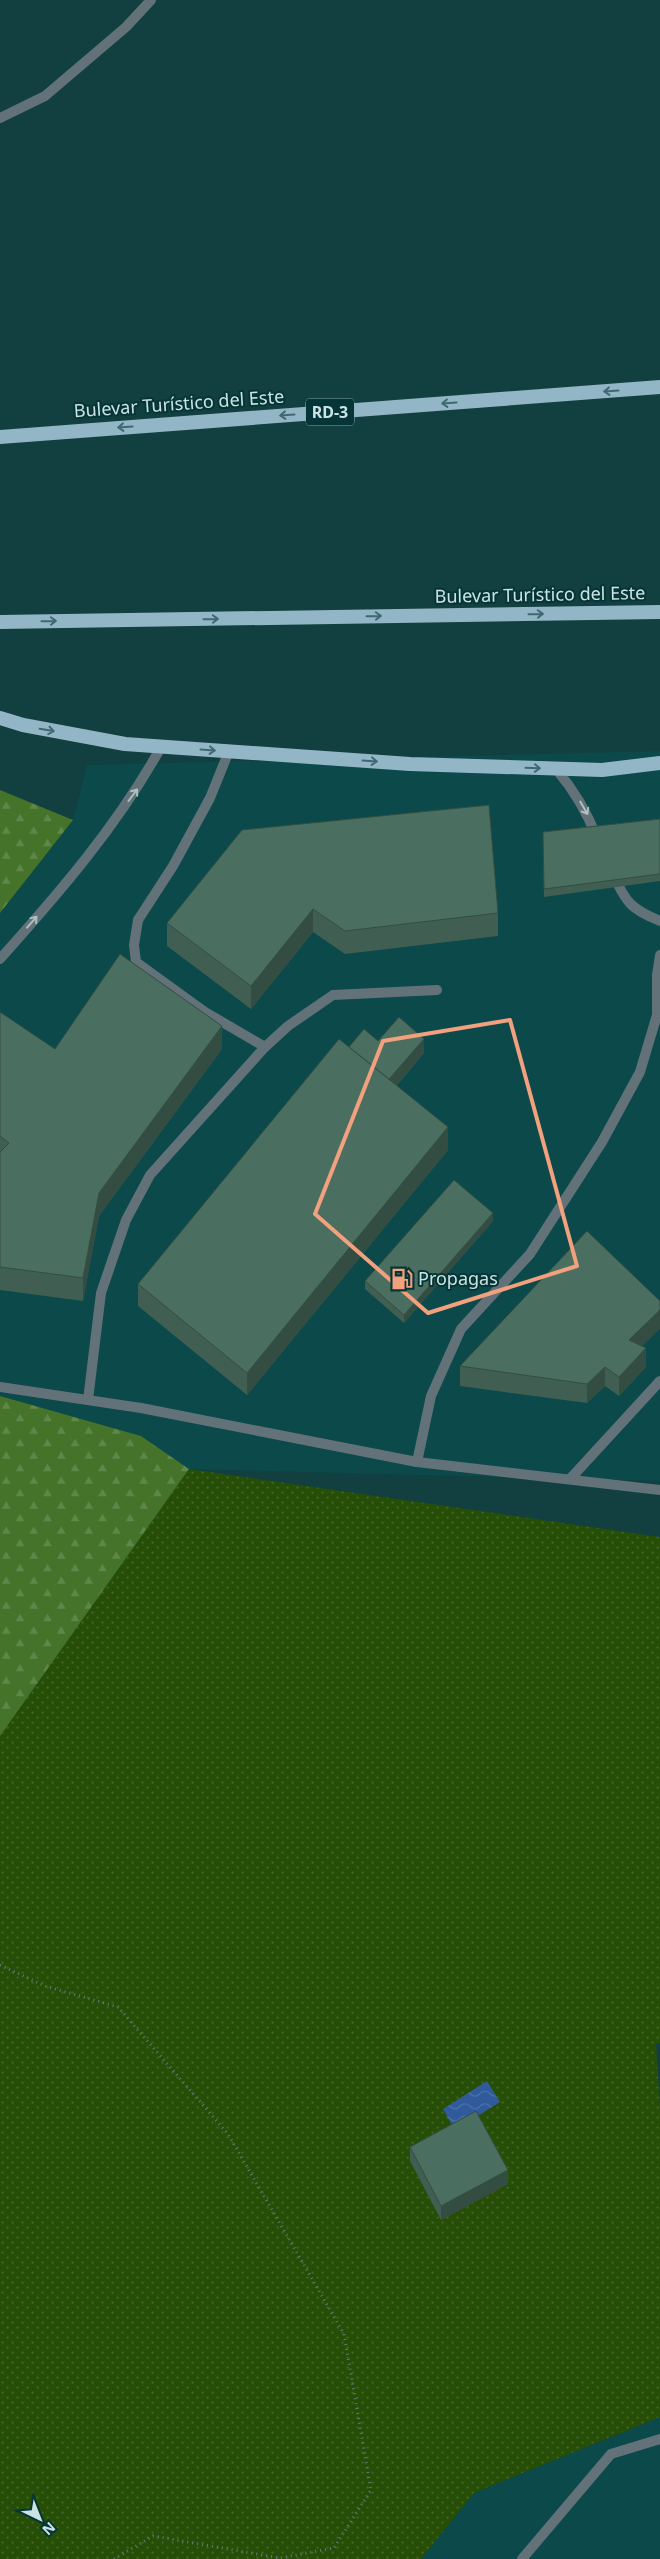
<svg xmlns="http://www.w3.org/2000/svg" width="660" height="2559" font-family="'Noto Sans',sans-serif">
	<defs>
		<pattern id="grass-dots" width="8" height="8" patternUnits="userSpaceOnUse" patternTransform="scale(1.25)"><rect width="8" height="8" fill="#264e06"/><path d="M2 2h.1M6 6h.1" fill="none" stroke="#44672a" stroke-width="1.8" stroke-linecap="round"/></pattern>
		<pattern id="forest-firs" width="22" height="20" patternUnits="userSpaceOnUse" patternTransform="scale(1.25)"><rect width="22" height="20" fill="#45732a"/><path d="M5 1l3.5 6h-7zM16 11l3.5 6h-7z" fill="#5f8749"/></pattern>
		<pattern id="water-waves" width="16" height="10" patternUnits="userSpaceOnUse" patternTransform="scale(1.25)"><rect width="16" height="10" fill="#2f5a9b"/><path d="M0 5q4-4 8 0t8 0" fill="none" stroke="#4c72a9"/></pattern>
	</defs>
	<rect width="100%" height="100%" fill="#123f40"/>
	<g fill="#0b494a">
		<path d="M660,751V1481L189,1469L141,1436L0,1396V913L73,820L87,765Z"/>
		<path d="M660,2417V2559H421L474,2493Z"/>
	</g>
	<path fill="url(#grass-dots)" d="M189,1469L660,1537V2043L656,2044L660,2110V2417L474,2493L421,2559H0V1736Z"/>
	<g fill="url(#forest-firs)">
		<path d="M0,790L73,820L0,913Z"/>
		<path d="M0,1396L141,1436L189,1469L0,1736Z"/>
	</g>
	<path fill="url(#water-waves)" d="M487,2081L500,2102L455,2130L443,2109Z"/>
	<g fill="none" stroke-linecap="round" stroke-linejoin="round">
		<path stroke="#5a7f7f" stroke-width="3" stroke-dasharray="1 4" stroke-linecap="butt" d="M0,1965L45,1986L118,2007L228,2134L344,2334L371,2490L334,2548L280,2558L153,2536L114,2559"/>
		<g stroke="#637279" stroke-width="10">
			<path d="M0,118L45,96L126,27L151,0"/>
			<path d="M229,751L210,798L173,866L138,920L134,945L136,962L205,1012L265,1047"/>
			<path d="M556,769C574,790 587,812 597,838"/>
			<path d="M613,874C626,903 631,909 660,921"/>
			<path d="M0,959C59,893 118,825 161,747"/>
			<path d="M0,1387L141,1408L417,1462L660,1490"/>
			<path d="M88,1400L101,1293L126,1220L150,1175L265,1047L288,1026L333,995L437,990"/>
			<path d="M417,1462L431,1396L461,1329L530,1254L602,1142L640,1072L657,1015V975L660,955"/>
			<path d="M570,1479L660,1381"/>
			<path d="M522,2559L611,2454L660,2439"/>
		</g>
		<g stroke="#93b6c6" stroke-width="14">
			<path d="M0,437L660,387"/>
			<path d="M0,622L660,612"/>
			<path d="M0,718L23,725L125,744L410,764L602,770L660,763"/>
		</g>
	</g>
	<g fill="#405f52">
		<path d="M660,819V881L544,897L543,832Z"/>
		<path d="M242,830L498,913V936L345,954L313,932L251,1009L167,946V923Z"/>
		<path d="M0,1012L55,1049H222L99,1216L83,1301L0,1290Z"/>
		<path d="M378,1041L424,1053L397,1085L448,1150L247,1395L138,1306V1284L349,1047Z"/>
		<path d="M493,1221L404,1323L365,1289V1281Z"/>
		<path d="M642,1346L646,1367L619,1396L605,1386L587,1403L460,1386V1366Z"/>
		<path d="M410,2147L508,2184L441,2220L410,2161Z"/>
	</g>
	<g fill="#344d42">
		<path d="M313,909V932L251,1009V986Z"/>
		<path d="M222,1026V1049L99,1216L83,1301V1278L99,1193Z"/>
		<path d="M424,1039V1053L387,1096V1082Z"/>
		<path d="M448,1127V1150L247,1395V1373Z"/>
		<path d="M493,1213V1221L404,1323V1315Z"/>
		<path d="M660,1310V1329L629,1359V1340Z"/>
		<path d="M646,1348V1367L619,1396V1377Z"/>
		<path d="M605,1367V1386L587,1403V1384Z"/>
		<path d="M508,2170V2184L441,2220V2206Z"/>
	</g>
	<g fill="#4a6e5f" stroke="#344d42">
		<path d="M489,805L498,913L345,931L313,909L251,986L167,923L242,830Z"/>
		<path d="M660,819V874L544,889L543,832Z"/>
		<path d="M120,954L222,1026L99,1193L83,1278L0,1267V1152L9,1143L0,1136V1012L55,1049Z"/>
		<path d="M399,1017L424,1039L389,1079L349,1047L364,1029L378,1041Z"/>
		<path d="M339,1039L448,1127L247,1373L138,1284Z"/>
		<path d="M454,1180L493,1213L404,1315L365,1281Z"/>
		<path d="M587,1231L660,1301V1310L629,1340L646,1348L619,1377L605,1367L587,1384L460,1366Z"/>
		<path d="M476,2111L508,2170L441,2206L410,2147Z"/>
	</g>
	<defs><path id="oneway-shaft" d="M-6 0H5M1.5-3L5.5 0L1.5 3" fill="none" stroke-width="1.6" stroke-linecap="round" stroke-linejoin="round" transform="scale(1.25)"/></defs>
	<g stroke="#3e6970">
		<use href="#oneway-shaft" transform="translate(611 391) rotate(176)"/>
		<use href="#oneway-shaft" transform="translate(449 403) rotate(176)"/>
		<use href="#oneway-shaft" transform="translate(287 415) rotate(176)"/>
		<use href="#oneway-shaft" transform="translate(125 427) rotate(176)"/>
		<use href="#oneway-shaft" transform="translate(536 614) rotate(-1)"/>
		<use href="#oneway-shaft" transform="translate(374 616) rotate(-1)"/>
		<use href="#oneway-shaft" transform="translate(211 619) rotate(-1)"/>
		<use href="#oneway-shaft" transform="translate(49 621) rotate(-1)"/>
		<use href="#oneway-shaft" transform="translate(47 730) rotate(10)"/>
		<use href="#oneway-shaft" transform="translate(208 750) rotate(4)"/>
		<use href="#oneway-shaft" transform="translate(370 761) rotate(4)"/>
		<use href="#oneway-shaft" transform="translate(533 768) rotate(2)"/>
	</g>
	<g stroke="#acc1c3">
		<use href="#oneway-shaft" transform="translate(133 795) rotate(-53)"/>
		<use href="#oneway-shaft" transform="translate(584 808) rotate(60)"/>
		<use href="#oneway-shaft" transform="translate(32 922) rotate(-49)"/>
	</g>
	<path fill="none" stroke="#f2a07e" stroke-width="4" stroke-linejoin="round" d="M510,1020L577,1266L428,1313L315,1214L383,1041Z"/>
	<defs>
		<g id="fuel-bare" transform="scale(1.725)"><path d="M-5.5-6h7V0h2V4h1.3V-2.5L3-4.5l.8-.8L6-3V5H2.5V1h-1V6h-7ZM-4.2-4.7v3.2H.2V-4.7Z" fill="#f2a07e" stroke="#053536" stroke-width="2.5" paint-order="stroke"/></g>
	</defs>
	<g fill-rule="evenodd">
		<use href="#fuel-bare" x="402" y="1279"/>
	</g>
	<g text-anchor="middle" stroke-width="4" stroke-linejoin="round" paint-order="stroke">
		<rect fill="#053536" stroke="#90afaf" stroke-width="1" x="306" y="398.5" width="48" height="27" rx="4"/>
		<g font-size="16" font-weight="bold" fill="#cce3e3">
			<text x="330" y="418">RD-3</text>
		</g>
		<g font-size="18" fill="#cce3e3" stroke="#053536">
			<text transform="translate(179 404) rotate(-4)" y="6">Bulevar Turístico del Este</text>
			<text transform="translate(540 595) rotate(-1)" y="6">Bulevar Turístico del Este</text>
		</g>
		<g font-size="18" fill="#cce3e3" stroke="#053536" text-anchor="start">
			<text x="418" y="1285">Propagas</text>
		</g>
	</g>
	<g transform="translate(40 2519) rotate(137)" stroke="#053536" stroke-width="4" paint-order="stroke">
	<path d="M0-4L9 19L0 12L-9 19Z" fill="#cce3e3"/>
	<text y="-8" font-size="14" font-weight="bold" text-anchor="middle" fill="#cce3e3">N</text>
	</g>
</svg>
